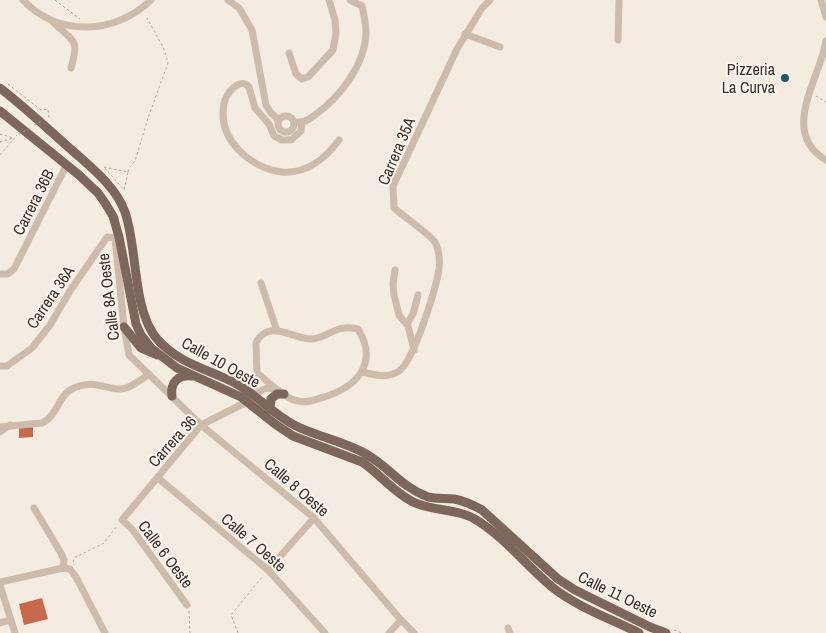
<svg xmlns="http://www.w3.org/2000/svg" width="826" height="633" font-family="'Archivo Narrow',sans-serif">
	<rect width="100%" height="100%" fill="#f4ebe1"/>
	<g fill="#c8694b">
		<path d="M33,427V437L19,438V428Z"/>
		<path d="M42,598L48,619L24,625L19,604Z"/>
	</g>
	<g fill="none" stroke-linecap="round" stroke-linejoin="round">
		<g stroke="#b9a596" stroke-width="1" stroke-dasharray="2.5 2.5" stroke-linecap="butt">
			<path d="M55,0L80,19"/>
			<path d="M8,84L41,110L48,109L49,118"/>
			<path d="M816,96L826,102"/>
			<path d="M0,134L13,138L0,142"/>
			<path d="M0,155L17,135"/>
			<path d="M104,167L128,172L124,190Z"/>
			<path d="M128,172L129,168L135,161L148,118L168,63L164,49L147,18"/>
			<path d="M73,562L74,558L104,543L117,526"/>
			<path d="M189,611L190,633"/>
			<path d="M674,630L682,633"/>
			<path d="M238,633L231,615L263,576"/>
		</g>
		<g stroke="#cdbbac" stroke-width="7">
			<path d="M23,0C58,37 115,35 151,0"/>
			<path d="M228,0L239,8L252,30L266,105L271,113L279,120"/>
			<path d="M821,0L826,17"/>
			<path d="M54,23C76,44 79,39 71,68"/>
			<path d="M465,34L500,47"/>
			<path d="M618,40L619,0"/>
			<path d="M826,41C820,79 779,132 826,160"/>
			<path d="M289,53L296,74L302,79L308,77L333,50L336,33L335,20L329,0"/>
			<circle cx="286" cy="124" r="8"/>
			<path d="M302,122L301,131L291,140H282L274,136L269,124L255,108L249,87C239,76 226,94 224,104C217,139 250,168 282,172C307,174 325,159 339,140"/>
			<path d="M294,123C297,122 302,122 305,121C309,120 312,117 315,115C340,97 365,65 366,33C366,24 364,15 362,6L350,0"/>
			<path d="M395,270L393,284L394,295L399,315L408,326L414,350"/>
			<path d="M0,274H8L14,269L66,166"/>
			<path d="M261,283L277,331"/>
			<path d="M407,324L413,314L418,295"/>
			<path d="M0,366H7L32,348L50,325L70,291L107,237L115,238L124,327L129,355L201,425L314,518L401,620L414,633"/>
			<path d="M362,372C375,375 388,379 399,371C414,361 436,288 439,269C440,261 439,249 435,242C430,235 402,215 394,208L393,186L457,49L482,8L490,0"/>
			<path d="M253,395L257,373L256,343C259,337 263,332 271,331C285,329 299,340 313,339C332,336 335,324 358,329C379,363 357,387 324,397C316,399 307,404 298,401C283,398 269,382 257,373"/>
			<path d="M0,427L42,423C58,416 58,393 76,387C96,380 100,388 118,389C128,390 141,380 149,374"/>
			<path d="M0,432L10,425"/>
			<path d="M158,478L268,570L325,633"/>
			<path d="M34,508L61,553L64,560L63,568"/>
			<path d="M268,570L314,518"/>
			<path d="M0,582L63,568L70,569L76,577L105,633"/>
			<path d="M0,585L15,633"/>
			<path d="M187,605L132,529L122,520L201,425L243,404L262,390L268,388L278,390"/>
			<path d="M0,623L10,620"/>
			<path d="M508,628L510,633"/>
			<path d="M389,633L401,620"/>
		</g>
		<g stroke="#7d675c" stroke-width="9">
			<path d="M0,88C26,108 50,131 74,152C93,169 116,187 125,212C138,250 132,309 157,339C178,363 207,369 235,383C257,395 274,415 296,426C319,437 345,442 366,454C389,467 401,487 428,497C437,499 446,498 454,499C465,501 473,505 482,510L558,579L575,590L650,627L666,633"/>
			<path d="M0,111L79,175L98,193L105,203L113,216L119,237L136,324L141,335L151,348L177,368L241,397L275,424L293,436L362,462C380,474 393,492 413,502C434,512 459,508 478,521C506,539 527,566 552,587C577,607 611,619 639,633"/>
			<path d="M124,327L141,348L157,355"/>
			<path d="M172,396C170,383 178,374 192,376"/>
			<path d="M270,409L271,399L277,394H284"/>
		</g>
		<g stroke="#b9a596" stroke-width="1" stroke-dasharray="2.5 2.5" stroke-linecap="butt">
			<path d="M34,125L42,121"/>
			<path d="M19,134L30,128"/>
		</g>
	</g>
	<circle fill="#1f5a5e" stroke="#fbf5ee" stroke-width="2" cx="785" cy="78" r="5"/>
	<g text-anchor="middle" stroke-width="4" stroke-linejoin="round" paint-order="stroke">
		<g font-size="16" fill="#3b302b" stroke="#fbf5ee" text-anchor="end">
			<text x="775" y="75">Pizzeria<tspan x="775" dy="18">La Curva</tspan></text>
		</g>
		<g font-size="16" fill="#3b302b" stroke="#fbf5ee">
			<text transform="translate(396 151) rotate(-67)" y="6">Carrera 35A</text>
			<text transform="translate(33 202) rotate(-63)" y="6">Carrera 36B</text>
			<text transform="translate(50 297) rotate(-56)" y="6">Carrera 36A</text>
			<text transform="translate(108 297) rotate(-97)" y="6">Calle 8A Oeste</text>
			<text transform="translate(221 362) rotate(29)" y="6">Calle 10 Oeste</text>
			<text transform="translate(172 441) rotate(-48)" y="6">Carrera 36</text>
			<text transform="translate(297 487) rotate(41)" y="6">Calle 8 Oeste</text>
			<text transform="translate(254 542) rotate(41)" y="6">Calle 7 Oeste</text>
			<text transform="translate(166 554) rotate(53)" y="6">Calle 6 Oeste</text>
			<text transform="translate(618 594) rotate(26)" y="6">Calle 11 Oeste</text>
		</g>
	</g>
</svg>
